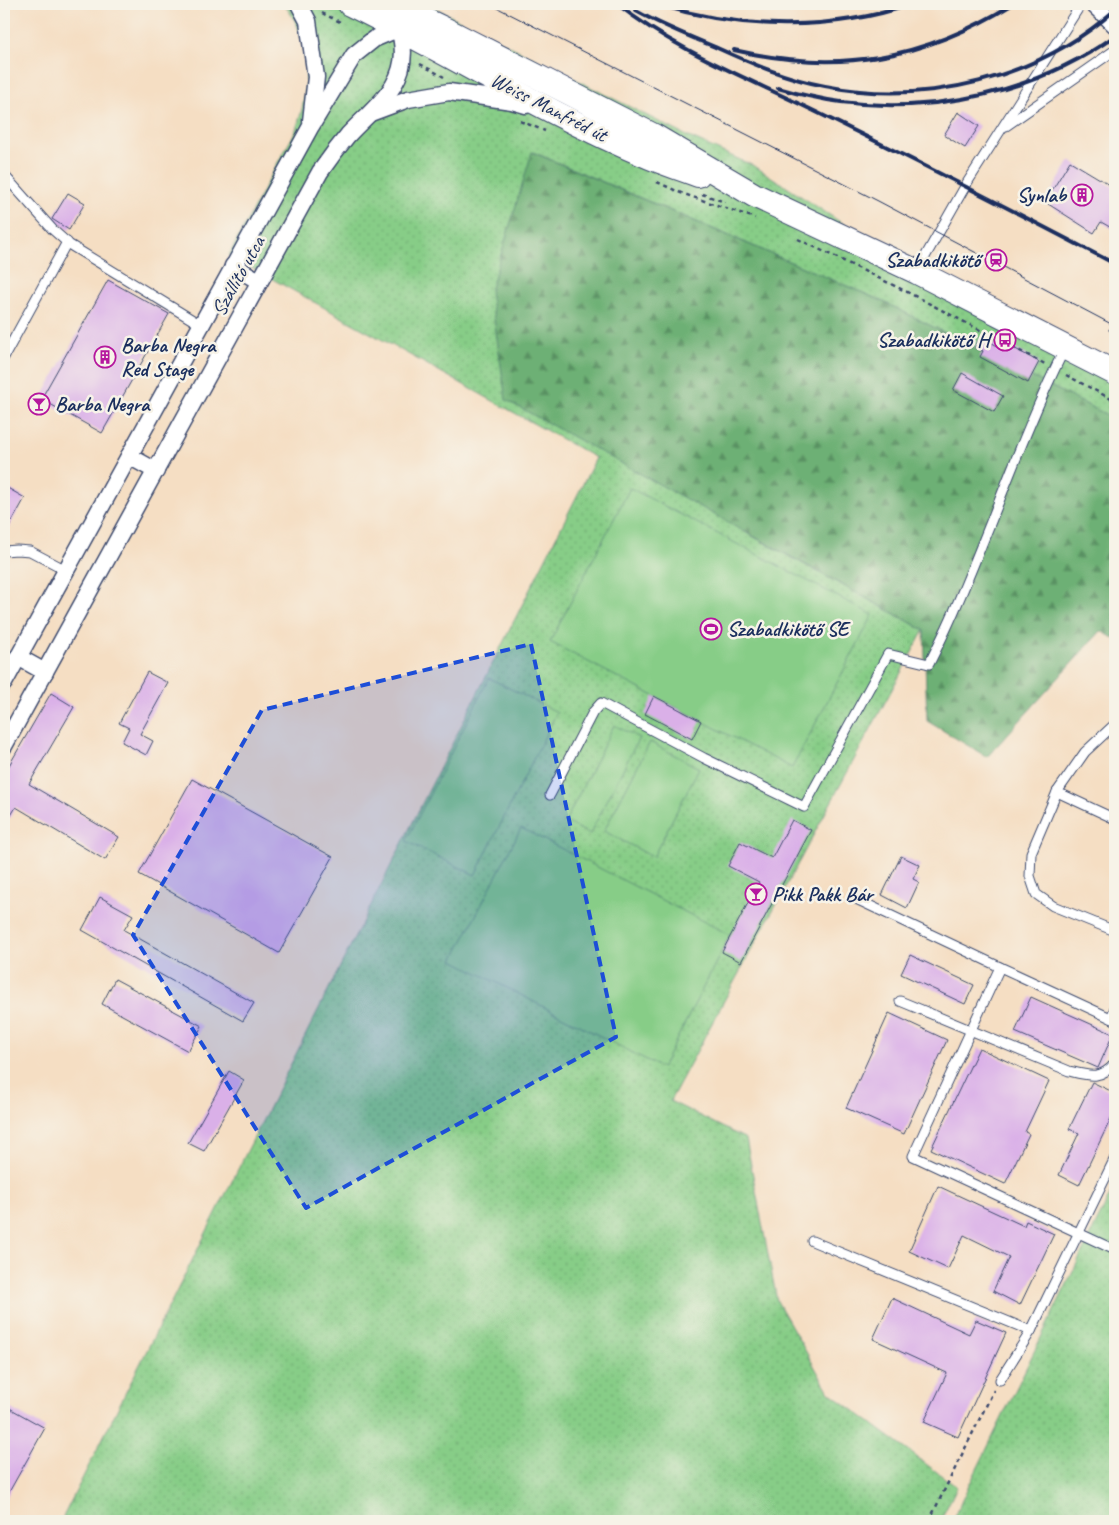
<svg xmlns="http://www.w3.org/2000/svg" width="1119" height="1525" font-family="Caveat,sans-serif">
	<defs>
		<pattern id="grass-dots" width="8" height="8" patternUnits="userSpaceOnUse" patternTransform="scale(1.25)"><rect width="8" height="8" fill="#87cd87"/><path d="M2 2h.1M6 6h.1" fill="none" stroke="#74b077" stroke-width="1.8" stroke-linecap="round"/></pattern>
		<pattern id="forest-firs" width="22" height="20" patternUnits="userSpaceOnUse" patternTransform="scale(1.25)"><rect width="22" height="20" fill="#6db074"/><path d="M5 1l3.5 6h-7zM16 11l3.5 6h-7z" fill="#599062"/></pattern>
	</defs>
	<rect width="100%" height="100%" fill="#f7f3e8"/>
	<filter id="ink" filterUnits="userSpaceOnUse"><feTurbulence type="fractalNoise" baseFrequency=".02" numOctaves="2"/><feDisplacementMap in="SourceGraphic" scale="10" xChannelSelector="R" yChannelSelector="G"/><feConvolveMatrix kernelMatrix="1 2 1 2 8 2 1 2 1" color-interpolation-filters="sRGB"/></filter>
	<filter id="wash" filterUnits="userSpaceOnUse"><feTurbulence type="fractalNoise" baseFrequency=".0096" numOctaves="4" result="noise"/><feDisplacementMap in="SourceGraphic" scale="20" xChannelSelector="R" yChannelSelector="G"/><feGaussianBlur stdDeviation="1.12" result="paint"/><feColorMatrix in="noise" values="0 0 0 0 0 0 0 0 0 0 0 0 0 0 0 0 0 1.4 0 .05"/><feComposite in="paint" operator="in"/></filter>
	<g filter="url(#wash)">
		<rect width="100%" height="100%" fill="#f5dec3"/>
		<g fill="url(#grass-dots)" stroke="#517e72">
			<path d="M283,4H427L689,137L756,167L917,272L1115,373V419L882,301L533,152L732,525L924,630L670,1101L746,1139L777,1301L829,1392L957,1487L940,1521H61L596,458L229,255C245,225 261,194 277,164C284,151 294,137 298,123C310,87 311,33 283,4Z"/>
			<path d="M1115,1185V1521H953L962,1500Z"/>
		</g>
		<path fill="url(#forest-firs)" stroke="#447069" d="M532,152L882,301L1115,419V639L1101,631L987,757L927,721L924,630L506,400L490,291Z"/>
		<g fill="#87cd87" stroke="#517e72">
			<path d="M630,488L873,615L792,768L550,642Z"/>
			<path d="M489,678L557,712L475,875L406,841Z"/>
			<path d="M614,725L639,738L590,834L565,822Z"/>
			<path d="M650,742L699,768L653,857L604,831Z"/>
			<path d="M521,828L730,935L662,1068L453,960Z"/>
		</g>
		<g id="blocks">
			<g fill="#dab0e8">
				<path d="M958,112L979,126L965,148L944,135Z"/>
				<path d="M1070,161L1115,188V230L1101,222L1094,233L1045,202Z"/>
				<path d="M68,193L85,203L69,230L52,219Z"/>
				<path d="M108,280L169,314L102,433L41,399Z"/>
				<path d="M981,337L1007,351L1010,346L1039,362L1028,383L980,357L983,351L975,347Z"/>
				<path d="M962,373L1003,396L994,412L953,390Z"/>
				<path d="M4,486L25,498L4,536Z"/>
				<path d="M147,672L168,683L140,734L153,741L146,755L122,742L129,728L119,723Z"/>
				<path d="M51,693L74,707L29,784L119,837L105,860L16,807L4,827V774Z"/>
				<path d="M654,696L701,721L692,739L645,714Z"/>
				<path d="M192,779L333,857L279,953L139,874Z"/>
				<path d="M792,820L811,830L741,962L722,952L759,882L728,866L740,842L772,858Z"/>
				<path d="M901,856L920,865L913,879L919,882L907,908L882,895Z"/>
				<path d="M100,897L133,915L124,930L254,1003L243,1021L82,930Z"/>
				<path d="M910,955L974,985L965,1004L901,974Z"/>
				<path d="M115,979L202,1026L188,1051L102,1004Z"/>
				<path d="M1031,997L1113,1034L1098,1068L1015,1032Z"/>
				<path d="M889,1013L947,1040L904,1134L846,1108Z"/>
				<path d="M979,1048L1049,1081L1025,1132L1029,1134L1005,1184L931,1149Z"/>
				<path d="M229,1071L244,1080L204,1151L188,1143Z"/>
				<path d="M1092,1082L1115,1093V1110L1079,1185L1059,1175L1079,1133L1069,1129Z"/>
				<path d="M938,1186L1024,1226L1026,1221L1054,1234L1020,1305L993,1291L1009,1257L964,1235L948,1269L909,1251Z"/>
				<path d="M892,1298L969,1334L976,1320L1006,1333L958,1437L924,1422L947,1373L873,1339Z"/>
				<path d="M4,1405L45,1428L4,1501Z"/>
			</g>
		</g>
	</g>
	<g filter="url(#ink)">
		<use href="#blocks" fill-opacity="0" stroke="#3c496d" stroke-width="1"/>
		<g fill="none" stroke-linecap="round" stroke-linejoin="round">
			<g stroke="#3c496d" stroke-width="11">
				<g id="service">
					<path d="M1006,126L1115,50"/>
					<path d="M4,175L53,230L70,245L201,325"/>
					<path d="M917,271L967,183L1081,4"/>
					<path d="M4,357L67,242"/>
					<path d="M4,551L17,550L30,551L66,570"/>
					<path d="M1115,724L1085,752L1057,792L1031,853L1030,876L1036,894L1053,906L1115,931"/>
					<path d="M1057,792L1115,819"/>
					<path d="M550,795L593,712L601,703L704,758L804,807L888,654L929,664C938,646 947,628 955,609C993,522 1023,432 1065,348"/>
					<path d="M856,899L1000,967"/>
					<path d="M900,1001L1069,1071C1089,1076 1101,1080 1115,1063"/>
					<path d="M1111,1018L1115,1008"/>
					<path d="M1115,1020L1000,967L913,1156L1115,1250"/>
					<path d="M812,1241L1031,1331"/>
					<path d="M1000,1380L1031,1331L1115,1158"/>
				</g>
			</g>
			<g stroke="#3c496d" stroke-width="19">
				<g id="minor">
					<path d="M299,4L308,21L316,77L311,121"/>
					<path d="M1093,4L1115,25"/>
					<path d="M373,112L408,99L449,92L512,101L526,105"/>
					<path d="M233,266L259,281"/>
					<path d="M129,456L156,471"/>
					<path d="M18,657L45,672"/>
					<path d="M4,683L311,126L354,55L374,39L400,28H405"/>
					<path d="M4,746L320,172C329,159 338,147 348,135C374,107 409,85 402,42C401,35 400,29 397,23"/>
				</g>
			</g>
			<g stroke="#3c496d" stroke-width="26">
				<g id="secondary">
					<path d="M350,4C449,52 543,112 645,155C662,163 681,168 698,175"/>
					<path d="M391,4L444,29L654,136L754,195L917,272L1115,373"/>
				</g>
			</g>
			<g stroke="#3c496d" stroke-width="2.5" stroke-dasharray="4 4" stroke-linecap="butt">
				<path d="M322,13L340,22"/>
				<path d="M420,64L444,77"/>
				<path d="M520,121L545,131"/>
				<path d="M657,182L681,193L755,218"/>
				<path d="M702,194L725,202"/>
				<path d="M798,239L909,293L1045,364"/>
				<path d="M1109,329L1115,334"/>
				<path d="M1066,375L1115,401"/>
				<path d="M929,1521L994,1390"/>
			</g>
			<use href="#service" stroke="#fff" stroke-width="9"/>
			<use href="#minor" stroke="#fff" stroke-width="16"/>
			<use href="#secondary" stroke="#fff" stroke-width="24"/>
			<path stroke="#1b2f5e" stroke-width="1" d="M490,4L878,201L1115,326"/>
			<g stroke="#1b2f5e" stroke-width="4">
				<path d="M617,4C675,50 745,77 810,109C913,159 1014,211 1115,264"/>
				<path d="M657,4C740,30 830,32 912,4"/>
				<path d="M636,11C661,25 688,36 715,47C750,63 787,79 825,86C927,106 1037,79 1115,10"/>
				<path d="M734,50C838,74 923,60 1013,4"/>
				<path d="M778,88C798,94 819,99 841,102C936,114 1036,92 1115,36"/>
			</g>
		</g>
	</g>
	<path fill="#1d4ed8" fill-opacity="0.2" stroke="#1d4ed8" stroke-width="4" stroke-dasharray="10 6" stroke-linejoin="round" d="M531,644L616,1037L306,1208L133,935L262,710Z"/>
	<defs>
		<g id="building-ring" transform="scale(1.125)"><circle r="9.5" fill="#f7f3e8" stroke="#b5179e" stroke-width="1.5"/><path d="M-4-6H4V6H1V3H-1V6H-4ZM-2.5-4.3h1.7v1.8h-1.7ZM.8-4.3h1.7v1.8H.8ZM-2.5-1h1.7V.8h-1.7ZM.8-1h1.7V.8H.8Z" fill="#b5179e"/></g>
		<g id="station-ring" transform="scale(1.125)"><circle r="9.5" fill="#f7f3e8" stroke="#b5179e" stroke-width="1.5"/><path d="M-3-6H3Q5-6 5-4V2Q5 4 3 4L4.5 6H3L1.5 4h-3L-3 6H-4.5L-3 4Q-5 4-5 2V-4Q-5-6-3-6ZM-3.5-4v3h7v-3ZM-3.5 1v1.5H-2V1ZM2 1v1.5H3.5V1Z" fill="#b5179e"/></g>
		<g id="bus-ring" transform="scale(1.125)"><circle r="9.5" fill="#f7f3e8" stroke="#b5179e" stroke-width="1.5"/><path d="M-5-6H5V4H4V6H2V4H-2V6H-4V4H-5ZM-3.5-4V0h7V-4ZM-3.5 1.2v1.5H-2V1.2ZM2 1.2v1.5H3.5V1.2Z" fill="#b5179e"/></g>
		<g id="bar-ring" transform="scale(1.125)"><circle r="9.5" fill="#f7f3e8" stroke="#b5179e" stroke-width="1.5"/><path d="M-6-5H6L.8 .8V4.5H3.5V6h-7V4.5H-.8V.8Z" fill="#b5179e"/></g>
		<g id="stadium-ring" transform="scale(1.125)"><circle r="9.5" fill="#f7f3e8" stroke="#b5179e" stroke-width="1.5"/><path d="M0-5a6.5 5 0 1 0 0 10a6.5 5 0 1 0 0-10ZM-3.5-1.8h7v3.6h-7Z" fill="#b5179e"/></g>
	</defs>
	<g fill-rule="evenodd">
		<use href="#building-ring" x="1082" y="195"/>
		<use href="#station-ring" x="996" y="260"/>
		<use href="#bus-ring" x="1005" y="340"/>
		<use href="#building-ring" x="105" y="357"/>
		<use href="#bar-ring" x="39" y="404"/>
		<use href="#stadium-ring" x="711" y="629"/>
		<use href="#bar-ring" x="756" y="894"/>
	</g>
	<g text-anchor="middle" stroke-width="5" stroke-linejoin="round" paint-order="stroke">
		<g font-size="21" fill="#1b2f5e" stroke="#f7f3e8">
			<text transform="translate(549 107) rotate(27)" y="7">Weiss Manfréd út</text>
			<text transform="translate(238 276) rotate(-61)" y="7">Szállító utca</text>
		</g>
		<g font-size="21" font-weight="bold" fill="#1b2f5e" stroke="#f7f3e8" text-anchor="start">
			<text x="1066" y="202" text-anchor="end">Synlab</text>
			<text x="980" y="267" text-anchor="end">Szabadkikötő</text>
			<text x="989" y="347" text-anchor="end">Szabadkikötő H</text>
			<text x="121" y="352">Barba Negra<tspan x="121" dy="24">Red Stage</tspan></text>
			<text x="55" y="411">Barba Negra</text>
			<text x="727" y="636">Szabadkikötő SE</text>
			<text x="772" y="901">Pikk Pakk Bár</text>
		</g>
	</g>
	<rect width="1119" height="1525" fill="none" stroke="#f7f3e8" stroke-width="20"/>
</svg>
